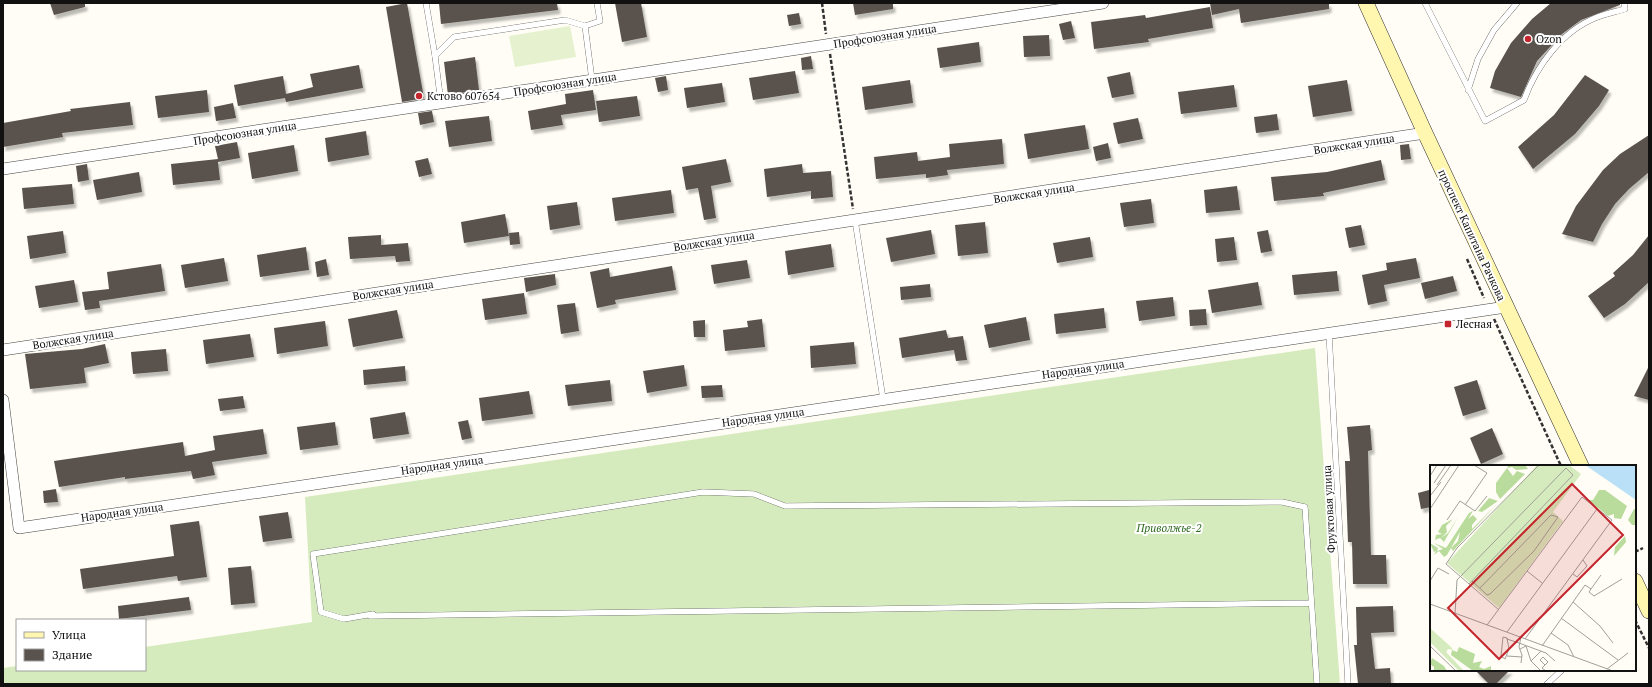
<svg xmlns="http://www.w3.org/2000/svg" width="1652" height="687" font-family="'PT Serif',serif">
	<defs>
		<filter id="shadow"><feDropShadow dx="2.5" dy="4" stdDeviation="1" flood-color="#0004"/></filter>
	</defs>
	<rect width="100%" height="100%" fill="#fffdf5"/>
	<path fill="#d5ebbd" d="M1315,348L1340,684H3V668L17,666V670H145V647L312,622L305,497Z"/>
	<path fill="#e6f2cf" d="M570,26L576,57L515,67L509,36Z"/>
	<g fill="#5a524d" filter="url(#shadow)">
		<path d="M50,3H85V7L54,15Z"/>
		<path d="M407,3L424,98L402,102L386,7Z"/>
		<path d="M439,3H557L558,10L441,24Z"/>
		<path d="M615,3H641L647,37L622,42Z"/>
		<path d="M853,3H893V9L855,15Z"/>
		<path d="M1210,3H1329V9L1241,23L1239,9L1212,15Z"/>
		<path d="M1551,3H1620V5L1581,20L1562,34L1537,61L1521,97L1490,88L1495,71L1511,43L1532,19Z"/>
		<path d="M1210,7L1213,28L1148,39L1149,42L1094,49L1091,22L1145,15L1146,18Z"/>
		<path d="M799,13L801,24L789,26L787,15Z"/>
		<path d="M1071,21L1075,38L1063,40L1059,24Z"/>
		<path d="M1049,35L1050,56L1024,57L1023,36Z"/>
		<path d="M979,42L981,62L940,68L937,48Z"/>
		<path d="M811,56L813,69L802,70L801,58Z"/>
		<path d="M475,57L479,90L448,95L444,62Z"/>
		<path d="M359,65L363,88L286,102L285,98L238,106L234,85L283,76L286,94L313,87L310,74Z"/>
		<path d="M795,71L799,93L753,100L749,78Z"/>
		<path d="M1130,72L1134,94L1112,98L1107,77Z"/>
		<path d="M1585,75L1609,90L1599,106L1575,134L1533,169L1518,147L1554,115Z"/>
		<path d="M666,76L668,90L658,92L655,78Z"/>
		<path d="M910,80L913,103L865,110L862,87Z"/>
		<path d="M1347,80L1352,111L1313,117L1308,86Z"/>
		<path d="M722,83L725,102L687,108L684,88Z"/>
		<path d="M1234,85L1237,107L1181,114L1178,92Z"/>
		<path d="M207,90L209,112L158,118L155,96Z"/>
		<path d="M593,90L596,110L561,115L563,125L531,130L528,111L566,104L565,94Z"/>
		<path d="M637,96L640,116L599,122L596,101Z"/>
		<path d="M130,102L133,125L62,133L63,137L3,147V123L71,111L70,109Z"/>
		<path d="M233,103L236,118L216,121L214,107Z"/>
		<path d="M432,111L434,122L420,125L418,113Z"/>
		<path d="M1277,114L1279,130L1256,133L1254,117Z"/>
		<path d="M489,116L492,141L449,147L445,121Z"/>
		<path d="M1138,118L1143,139L1118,144L1113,123Z"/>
		<path d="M1085,125L1089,149L1028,159L1024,134Z"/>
		<path d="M366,131L369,155L328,162L325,138Z"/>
		<path d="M1649,135V172L1629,189L1615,204L1602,224L1593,242L1562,234L1576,206L1603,170L1620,154Z"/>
		<path d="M1002,139L1004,164L947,170L948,175L926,178V174L876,179L874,157L917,152L918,161L950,157L949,144Z"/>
		<path d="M237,142L240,158L218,162L220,180L173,185L171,164L218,159L215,146Z"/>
		<path d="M1108,143L1111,158L1096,161L1093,147Z"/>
		<path d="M1409,144L1411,159L1401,160L1400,145Z"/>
		<path d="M294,145L298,171L252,179L248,153Z"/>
		<path d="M428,158L432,174L419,177L415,161Z"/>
		<path d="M726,159L731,182L711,186L716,218L704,220L698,188L686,190L682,167Z"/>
		<path d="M1381,160L1385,180L1323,193L1324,196L1274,201L1271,177L1327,172Z"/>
		<path d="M87,164L89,180L78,182L76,166Z"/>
		<path d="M802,164L803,173L831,171L833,197L811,199V191L767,197L764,169Z"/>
		<path d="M139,172L142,192L97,200L93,180Z"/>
		<path d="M72,184L74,204L24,209L22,188Z"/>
		<path d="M1237,186L1240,210L1206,213L1204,190Z"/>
		<path d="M671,190L674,213L615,221L612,198Z"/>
		<path d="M1151,199L1154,223L1124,227L1120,203Z"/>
		<path d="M577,202L580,225L550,230L547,206Z"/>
		<path d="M505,214L509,236L464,243L461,222Z"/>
		<path d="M985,222L988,253L958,256L955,225Z"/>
		<path d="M1361,225L1365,245L1349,248L1345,228Z"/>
		<path d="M931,230L935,254L891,262L886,238Z"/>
		<path d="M1268,230L1272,251L1261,253L1257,232Z"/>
		<path d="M63,231L66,253L30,259L27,236Z"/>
		<path d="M519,232L520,244L510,245L509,233Z"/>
		<path d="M381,235V245L408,243L410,261L396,262L395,256L350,259L348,237Z"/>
		<path d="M1649,235V282L1625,304L1604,318L1588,296L1615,276L1613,273L1633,255Z"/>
		<path d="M1090,237L1093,257L1057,263L1053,243Z"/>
		<path d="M1234,237L1237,260L1217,262L1215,239Z"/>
		<path d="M831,244L834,267L788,275L785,251Z"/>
		<path d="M306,247L309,270L260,277L257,255Z"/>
		<path d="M224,258L228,281L185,288L181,265Z"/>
		<path d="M1416,258L1420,278L1384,285L1387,301L1368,305L1362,275L1387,270L1386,263Z"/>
		<path d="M326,259L329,275L317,277L315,262Z"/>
		<path d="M747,260L750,278L714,284L711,265Z"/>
		<path d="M161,264L165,291L99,301L100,308L85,310L82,292L109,289L107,272Z"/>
		<path d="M672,266L676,290L615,300L616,304L597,308L590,272L609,268L610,277Z"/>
		<path d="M1337,271L1339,291L1294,295L1292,275Z"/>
		<path d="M555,274L556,285L526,292L524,278Z"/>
		<path d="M1453,276L1457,291L1425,299L1421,283Z"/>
		<path d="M74,280L78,302L39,308L35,286Z"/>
		<path d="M1258,282L1262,305L1212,313L1208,290Z"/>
		<path d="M930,284L931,297L901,300L900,287Z"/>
		<path d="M524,293L527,314L485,320L482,299Z"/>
		<path d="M1173,297L1175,316L1139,321L1136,301Z"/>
		<path d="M575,303L579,331L561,334L557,305Z"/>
		<path d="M1104,308L1106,328L1056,334L1054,314Z"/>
		<path d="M1206,309L1207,325L1190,326L1189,310Z"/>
		<path d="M397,310L403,338L353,347L348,319Z"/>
		<path d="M1026,317L1030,340L989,348L984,325Z"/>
		<path d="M762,319L765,347L725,351L723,330L748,327L747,321Z"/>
		<path d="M705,320V337H694L693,321Z"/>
		<path d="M325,321L328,346L277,354L274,328Z"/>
		<path d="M946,330L948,338L963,336L967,360L956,361L954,350L902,358L899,338Z"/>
		<path d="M250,334L254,357L206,364L203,340Z"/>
		<path d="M854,342L856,364L811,368L810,346Z"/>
		<path d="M105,344L109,363L84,368L86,383L30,389L25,354L82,349Z"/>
		<path d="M166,349L168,371L133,374L131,352Z"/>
		<path d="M684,365L687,386L647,393L643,371Z"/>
		<path d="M405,366L406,381L364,385L363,370Z"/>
		<path d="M1649,366V400L1634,396Z"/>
		<path d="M610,380L612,401L568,406L565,385Z"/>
		<path d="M1477,380L1486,409L1463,416L1454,387Z"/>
		<path d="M722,385L723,397L702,398L701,386Z"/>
		<path d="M529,391L533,414L482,421L479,398Z"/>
		<path d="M243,396L245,408L220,411L218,399Z"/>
		<path d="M405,412L409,434L373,439L370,418Z"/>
		<path d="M468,420L472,438L462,440L458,422Z"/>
		<path d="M335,422L338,445L300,450L297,427Z"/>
		<path d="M1370,425L1372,450L1368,451L1371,555H1386L1387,584H1353L1352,542H1348L1345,461H1350L1347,427Z"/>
		<path d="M1492,428L1503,454L1481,464L1470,438Z"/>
		<path d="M263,429L267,454L212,462L215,475L193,479L191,471L125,479V477L59,487L54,461L183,442L185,456L215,450L213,436Z"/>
		<path d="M56,489L58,502L44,503L43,491Z"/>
		<path d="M1429,490L1431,507L1421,509L1418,493Z"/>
		<path d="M288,512L292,538L263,542L259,516Z"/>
		<path d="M199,521L207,577L178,581L177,576L83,589L80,569L174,556L170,525Z"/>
		<path d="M251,566L255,603L231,605L228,568Z"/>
		<path d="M189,597L191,610L119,619L118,606Z"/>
		<path d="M1393,606L1394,632L1371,633L1375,669L1390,668L1391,684H1358L1354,645H1357L1356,607Z"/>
		<path d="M1475,670H1510L1496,684H1489Z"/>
	</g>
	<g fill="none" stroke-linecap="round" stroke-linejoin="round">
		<g stroke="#444" stroke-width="6">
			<g id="lane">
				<path d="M426,3L435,56"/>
				<path d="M1425,3L1485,121L1524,100C1536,67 1561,32 1595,18C1604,14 1615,12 1625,9L1624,3"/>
				<path d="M585,26L600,21L597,3"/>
				<path d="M1468,90L1478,59L1494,30L1517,3"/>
				<path d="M441,103L435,56L454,37L565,20L585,26L592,80"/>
				<path d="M855,220L883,399"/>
				<path d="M1329,333L1348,684"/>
				<path d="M1311,603L370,616L373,614L344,619L321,612L313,554L703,492L754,494L785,506L1282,502L1305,507L1317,684"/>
				<path d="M1547,684L1562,670"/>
			</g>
		</g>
		<g stroke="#444" stroke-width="12">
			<g id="street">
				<path d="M3,169L1103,3"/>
				<path d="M3,350L1425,133"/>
				<path d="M3,400L19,528L1506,307"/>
			</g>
		</g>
		<g stroke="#333" stroke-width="16">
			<g id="secondary">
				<path d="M1366,3L1425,133L1581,466"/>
				<path d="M1635,581L1649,611"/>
			</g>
		</g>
		<g stroke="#333" stroke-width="2.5" stroke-dasharray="4 2" stroke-linecap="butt">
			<path d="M822,3L826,34"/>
			<path d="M830,54L853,209"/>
			<path d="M1467,259L1484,298"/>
			<path d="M1494,319L1561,466"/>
			<path d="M1635,552L1643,548"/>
			<path d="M1635,620L1649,648"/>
		</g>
		<use href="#lane" stroke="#fff" stroke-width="5.5"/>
		<use href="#street" stroke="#fff" stroke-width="11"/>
		<use href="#secondary" stroke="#fff6b0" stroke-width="15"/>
	</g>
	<g fill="#c4262e" stroke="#fff" stroke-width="1.5">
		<circle cx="1528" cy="39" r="4"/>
		<circle cx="419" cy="96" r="4"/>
		<rect x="1444" y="320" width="8" height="8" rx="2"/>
	</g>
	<g text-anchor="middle" stroke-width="4" stroke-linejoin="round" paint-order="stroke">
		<g font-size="11" fill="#111" stroke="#fff">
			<text transform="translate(885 36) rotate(-9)" y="4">Профсоюзная улица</text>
			<text transform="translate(565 84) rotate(-9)" y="4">Профсоюзная улица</text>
			<text transform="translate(245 133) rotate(-9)" y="4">Профсоюзная улица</text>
			<text transform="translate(1354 144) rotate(-9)" y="4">Волжская улица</text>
			<text transform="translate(1034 193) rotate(-9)" y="4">Волжская улица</text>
			<text transform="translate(1472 235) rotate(65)" y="4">проспект Капитана Рачкова</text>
			<text transform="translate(714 241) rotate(-9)" y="4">Волжская улица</text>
			<text transform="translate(393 290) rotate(-9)" y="4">Волжская улица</text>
			<text transform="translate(73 339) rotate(-9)" y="4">Волжская улица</text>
			<text transform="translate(1083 369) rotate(-8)" y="4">Народная улица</text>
			<text transform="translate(763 417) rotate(-8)" y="4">Народная улица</text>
			<text transform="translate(442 465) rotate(-8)" y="4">Народная улица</text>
			<text transform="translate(1329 509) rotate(-93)" y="4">Фруктовая улица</text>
			<text transform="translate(122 512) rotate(-8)" y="4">Народная улица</text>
		</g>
		<g font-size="11" fill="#111" stroke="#fff" text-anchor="start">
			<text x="1536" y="43">Ozon</text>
			<text x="427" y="100">Кстово 607654</text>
			<text x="1456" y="328">Лесная</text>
		</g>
		<g font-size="11" font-style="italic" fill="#2f6b1f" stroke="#fff">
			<text x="1169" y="532">Приволжье-2</text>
		</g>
	</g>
	<g transform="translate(1430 465)">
		<rect width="206" height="206" fill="#fffdf5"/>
		<path d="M107,0H139L151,9L123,47L133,56L69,143L17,98ZM0,163L21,182L23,185L18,184L16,187L34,206H29L0,177Z" fill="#d5ebbd"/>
		<path d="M77,0H95L98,4L86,5L82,2L78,3ZM77,3L83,11L87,6L95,9L70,34L66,27V18ZM169,25H175L197,41L191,54L184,53V49L178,51L158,35H163ZM59,33L68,36L52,47L48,46ZM68,38L23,86L21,83L28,76L30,67L17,90L14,92L9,86L4,90L6,86L4,87L0,78L8,83L7,86L13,84L4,78L16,83L39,48L43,46L38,54L43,50L47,54L42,60V64ZM204,44L206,45V60H202L198,55ZM28,52L14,77L10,73L5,75L6,70L12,69L8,67L12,60L23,54L16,61L17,67L11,73L18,68ZM195,71L196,77L184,91L185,82ZM29,182L45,189L43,198L52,196L49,202L54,204L61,201V205L43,206L21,190L22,185L27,187ZM2,193L14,201L17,206H4V202L0,199Z" fill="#b9dc9c"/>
		<path d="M155,0H206V35L180,17Z" fill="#b9e0f7"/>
		<path fill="none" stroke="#a09f9a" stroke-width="1" d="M0,11L7,0M4,18L16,0M7,20L21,0M0,31L11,17M35,40L57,8L44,0M0,44L29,0M17,55L30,36L45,46L57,31M97,106L112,118M143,109L147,112L157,101L153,95M0,116L8,103L19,109M42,116L57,130L60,129L104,86L128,52L121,50L50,123M161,124L159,127L164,131L192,114M143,137L170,161L183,178M0,139L183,206M69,145L16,99L27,83L109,0M25,149L27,115L136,3L143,10L39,119M131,153L188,195M57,160L152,32L182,55L95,174M77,167L167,44M121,168L138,180L144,192M91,172L89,182L92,190L91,198M77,173L79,184L75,194L71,191L73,172L77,173V174L89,178L116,188L125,196M0,181L26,206M112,181L155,120L161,124L171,110M90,184L96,181L101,196M77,191L92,192M115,200L110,195L113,192L118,197L112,203L116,206M177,204L198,188M111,206L101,196L111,186"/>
		<path fill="#c4262e" fill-opacity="0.15" stroke="#c4262e" stroke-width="2" d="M142,19L193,70L69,194L18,143Z"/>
		<rect width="206" height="206" fill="none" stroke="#111" stroke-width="2"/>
	</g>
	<rect width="1652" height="687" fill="none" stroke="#111111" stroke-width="8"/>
	<rect x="16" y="619" width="130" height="52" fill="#ffffff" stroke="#a0a0a0"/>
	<rect x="24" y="632" width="20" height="6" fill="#fff6b0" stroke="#a0a0a0"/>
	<text x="52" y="639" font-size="12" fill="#111111">Улица</text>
	<rect x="24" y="649" width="20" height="12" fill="#5a524d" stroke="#a0a0a0"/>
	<text x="52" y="659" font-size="12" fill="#111111">Здание</text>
</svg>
